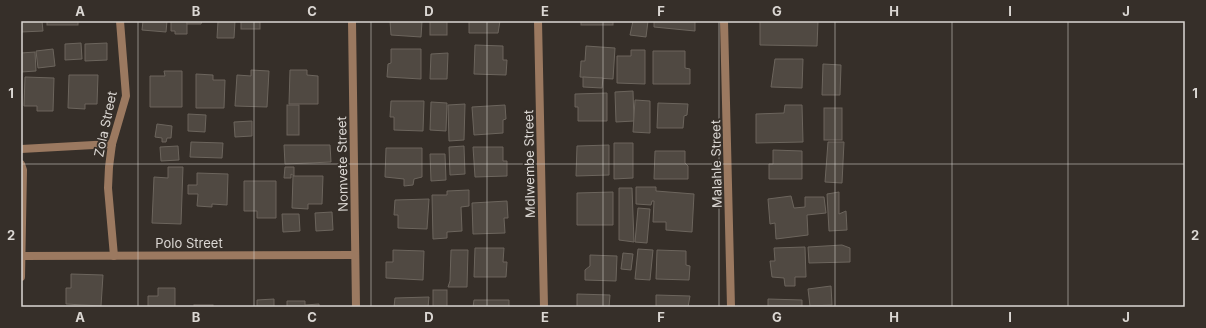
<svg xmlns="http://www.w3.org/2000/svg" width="1206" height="328" font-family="Inter,sans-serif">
	<rect width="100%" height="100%" fill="#362f29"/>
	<g fill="#504942" stroke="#6c655d">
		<path d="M21,21H42L43,31L21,32Z"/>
		<rect x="47" y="21" width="31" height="4"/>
		<path d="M143,21H167L166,32L142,30Z"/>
		<path d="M171,21H187V34H175V31H171Z"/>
		<path d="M187,21H202L201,24H187Z"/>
		<path d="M218,21H235L234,38H217Z"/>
		<rect x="241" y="21" width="19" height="8"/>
		<path d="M387,21H422L421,37L391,35L390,21Z"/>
		<rect x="430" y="21" width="17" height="14"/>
		<path d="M469,21H500L498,33H469Z"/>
		<rect x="581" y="21" width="32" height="4"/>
		<path d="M633,21H648L646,37L630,35Z"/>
		<path d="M654,21H695V31L654,27Z"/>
		<path d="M760,21H818L817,46L760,45Z"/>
		<path d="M81,43L82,59L65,60V44Z"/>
		<path d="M107,43V60L85,61V44Z"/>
		<path d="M475,45L503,46V60H507L506,75L474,74Z"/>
		<path d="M586,46L615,48L613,79L580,77L581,61H585Z"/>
		<path d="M53,49L55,66L38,68L36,51Z"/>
		<path d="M391,49H421V79L387,77L388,64L391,63Z"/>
		<path d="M631,50H645V84L617,83V56H631Z"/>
		<path d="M653,51H685V68L690,69V84H653Z"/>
		<path d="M35,52L36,71L21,72V53Z"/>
		<path d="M448,53L447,79H430L431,54Z"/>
		<path d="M775,59H803L802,88L771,87Z"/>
		<path d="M823,64L841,65L840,95H822Z"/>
		<path d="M251,70L269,71L267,107L235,106L237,75L251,76Z"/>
		<path d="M290,70H307V75L318,76V104H289Z"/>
		<path d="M164,71H182V107H150V76H165Z"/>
		<path d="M196,74L213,75V80H225L224,108H196Z"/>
		<path d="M69,75H98L97,104H85V109L68,108Z"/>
		<path d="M25,77L54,78L53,111H37V106H24Z"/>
		<path d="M583,77L603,78L602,88L583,87Z"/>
		<path d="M633,91L634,121L616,122L615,92Z"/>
		<path d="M607,93V121H578V107H575V94Z"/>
		<path d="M635,100L650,101V133L633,132Z"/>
		<path d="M391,101H424L423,131L394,130V117H390Z"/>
		<path d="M431,102L447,103L446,131L430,130Z"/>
		<path d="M658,103L688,104L687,115L684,116L683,128H657Z"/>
		<path d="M465,104L464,140L449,141L448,105Z"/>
		<rect x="287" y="105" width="12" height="30"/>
		<path d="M505,105L506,119L503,120V133L474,135L472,107Z"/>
		<path d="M785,105H802L803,142L756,143V114L784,113Z"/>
		<rect x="824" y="108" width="18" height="32"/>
		<path d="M188,114L206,115L205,132L188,131Z"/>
		<path d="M252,121V136L235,137L234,122Z"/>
		<path d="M157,124L172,126L171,138H167L166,142H162V138L155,137Z"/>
		<path d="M191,142L223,143L222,158L190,157Z"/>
		<path d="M828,142H844L842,183L825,182Z"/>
		<path d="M614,143H633V178L614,179Z"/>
		<path d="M284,145H330L331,162L285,164Z"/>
		<path d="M609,145V175L576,176L577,146Z"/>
		<path d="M178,146L179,160L161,161L160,147Z"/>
		<path d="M464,146L465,174L450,175L449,147Z"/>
		<path d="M473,147H503V161H507V176L475,177Z"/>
		<path d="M386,148H422V177L414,179L413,185L404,186V179L385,177Z"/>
		<path d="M773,150L802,151V179H769V164H773Z"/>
		<path d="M655,151H685V163L688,166V179H654Z"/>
		<path d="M430,154H445L446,180L431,181Z"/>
		<path d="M168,167H183L181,224L152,223L154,177L168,178Z"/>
		<path d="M285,167H294V176L291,174V178H284Z"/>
		<path d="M197,173L228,174L227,205L212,204V207L197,206L198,194H188V185H197Z"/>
		<path d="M293,176H323L322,204H308V209L292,208Z"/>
		<path d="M244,181H276V218H257V211H244Z"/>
		<path d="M636,187H656V191L694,194L692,232L666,230V222H653L654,201H652L651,205L636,204Z"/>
		<path d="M619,188H632L634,242L619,240Z"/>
		<path d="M469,190V206L461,207L462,231L447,232V238L433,239L432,195H447V191Z"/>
		<path d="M613,192V225H577V193Z"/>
		<path d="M839,192V214L846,211L847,230L829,231L827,194Z"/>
		<path d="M791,196L794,208L805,207V197H824L826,213L807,215L808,235L776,239L775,223L770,224L768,199Z"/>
		<path d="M429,199L427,229L398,228V215H394L395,200Z"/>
		<path d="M507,201L508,218H504L505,233L473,234L472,203Z"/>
		<path d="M638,208L650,209L647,243L635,242Z"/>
		<path d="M332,212L333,230L316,231L315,213Z"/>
		<path d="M282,214H299L300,231L283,232Z"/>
		<path d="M842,245L850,248V262L809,263L808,247Z"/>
		<path d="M805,247L806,277H795V286H785L784,278L772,277L770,261H775L774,248Z"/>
		<path d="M475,248H504L503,262H507L506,277H474Z"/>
		<path d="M638,249L653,250L650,280L635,279Z"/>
		<path d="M393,250L424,251L423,280L386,278V262H393Z"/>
		<path d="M451,250H468L467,287H448L450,281Z"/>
		<path d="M657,250L686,251V265L690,266L689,280L656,279Z"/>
		<path d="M623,253L633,254L631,270L621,269Z"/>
		<path d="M590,255L617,256L616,281L585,280V270L590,266Z"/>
		<path d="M71,274L103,275L101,306L66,304V288H71Z"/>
		<path d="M831,286L832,305L810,306L808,289Z"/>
		<path d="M158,288H175V307H148V296H158Z"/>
		<rect x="433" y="290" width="14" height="17"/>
		<path d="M577,294L610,295L609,307H577Z"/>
		<path d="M656,295L690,296L688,307H656Z"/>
		<path d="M429,297L428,307H394L395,298Z"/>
		<path d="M274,299V307H246H257V300Z"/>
		<path d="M768,299L802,300V307H768Z"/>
		<path d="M474,300H509V307H473Z"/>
		<path d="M287,301H305V305L319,304V307H287Z"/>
		<rect x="194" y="305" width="19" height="2"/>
	</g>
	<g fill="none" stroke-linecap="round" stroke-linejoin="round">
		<g stroke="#9b7960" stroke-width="8">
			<path d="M352,21L356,307"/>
			<path d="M538,21L544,307"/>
			<path d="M724,21L731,307"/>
			<path d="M21,149L112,144"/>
			<path d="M21,164L23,170L21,277"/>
			<path d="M22,256L355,255"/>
			<path d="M114,256L108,188L109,167L112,144L126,96L120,21"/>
		</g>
	</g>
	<path fill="none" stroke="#dbd7d3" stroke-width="1" stroke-opacity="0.55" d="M138,21V307M254,21V307M371,21V307M487,21V307M603,21V307M719,21V307M835,21V307M952,21V307M1068,21V307M21,164H1185"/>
	<g text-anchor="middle" stroke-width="3.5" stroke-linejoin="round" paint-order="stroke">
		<g font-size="13" fill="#dbd7d3" stroke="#362f29">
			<text transform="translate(105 124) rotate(-78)" y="5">Zola Street</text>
			<text transform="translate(342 164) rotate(-91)" y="5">Nomvete Street</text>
			<text transform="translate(529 164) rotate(-91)" y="5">Mdlwembe Street</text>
			<text transform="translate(716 164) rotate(-91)" y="5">Malahle Street</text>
			<text x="189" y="248">Polo Street</text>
		</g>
	</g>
	<rect width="1206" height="328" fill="none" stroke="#362f29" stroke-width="44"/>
	<rect x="22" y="22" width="1162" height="284" fill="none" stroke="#dbd7d3" stroke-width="1.5"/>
	<g font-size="13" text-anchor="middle" font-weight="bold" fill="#dbd7d3">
		<text x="80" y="16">A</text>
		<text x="196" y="16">B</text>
		<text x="312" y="16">C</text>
		<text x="429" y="16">D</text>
		<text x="545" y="16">E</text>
		<text x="661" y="16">F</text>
		<text x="777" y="16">G</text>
		<text x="894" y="16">H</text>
		<text x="1010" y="16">I</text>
		<text x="1126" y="16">J</text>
		<text x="11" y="98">1</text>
		<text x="1195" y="98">1</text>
		<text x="11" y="240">2</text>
		<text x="1195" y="240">2</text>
		<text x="80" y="322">A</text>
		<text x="196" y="322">B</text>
		<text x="312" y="322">C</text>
		<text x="429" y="322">D</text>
		<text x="545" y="322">E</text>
		<text x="661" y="322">F</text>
		<text x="777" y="322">G</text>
		<text x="894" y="322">H</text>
		<text x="1010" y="322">I</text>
		<text x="1126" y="322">J</text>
	</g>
</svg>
